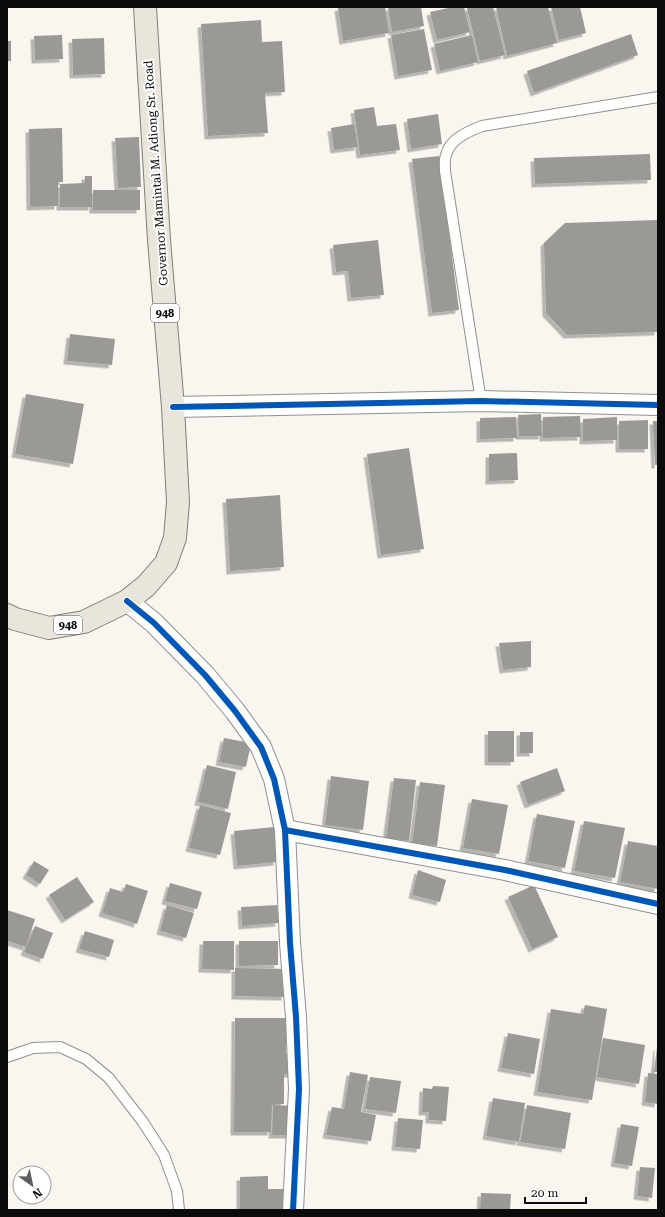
<svg xmlns="http://www.w3.org/2000/svg" width="665" height="1217" font-family="'Roboto Serif',serif">
	<defs>
		<filter id="shadow"><feDropShadow dx="-3.5" dy="3.5" stdDeviation="0" flood-color="#0004"/></filter>
	</defs>
	<rect width="100%" height="100%" fill="#f8f6ef"/>
	<g fill="#9b9995" filter="url(#shadow)">
		<path d="M341,7H385L389,33L343,41L338,8Z"/>
		<path d="M388,7H421L424,26L392,32Z"/>
		<path d="M453,7H464L470,32L437,40L430,12Z"/>
		<path d="M470,7H493L505,55L480,61L467,8Z"/>
		<path d="M496,7H548L557,43L507,56Z"/>
		<path d="M551,7H580L586,33L559,40Z"/>
		<path d="M261,20L262,42L282,41L285,92L265,93L268,133L208,136L201,24Z"/>
		<path d="M424,29L432,70L398,76L391,35Z"/>
		<path d="M631,34L638,55L534,93L527,71Z"/>
		<path d="M62,35L63,59L35,60L34,36Z"/>
		<path d="M472,35L478,62L440,71L434,44Z"/>
		<path d="M104,38L105,74L73,75L72,39Z"/>
		<rect x="7" y="41" width="4" height="20"/>
		<path d="M374,107L377,126L396,124L400,150L360,155L354,110Z"/>
		<path d="M438,114L442,144L411,149L407,119Z"/>
		<path d="M354,124L358,147L334,150L331,128Z"/>
		<path d="M62,128L63,182H58V206L30,207L29,129Z"/>
		<path d="M139,137L141,187L118,188L115,138Z"/>
		<path d="M650,154L651,180L535,184L534,158Z"/>
		<path d="M439,156L459,310L432,313L412,159Z"/>
		<path d="M85,176H92V207H60V184L85,183Z"/>
		<rect x="93" y="190" width="47" height="20"/>
		<path d="M658,220V332L567,335L546,313L544,243L565,223Z"/>
		<path d="M378,240L384,295L351,298L348,271L336,272L333,245Z"/>
		<path d="M70,334L115,339L112,365L67,361Z"/>
		<path d="M26,394L84,404L73,464L15,454Z"/>
		<path d="M541,414L542,436H519L518,415Z"/>
		<path d="M580,416L581,437L543,438V417Z"/>
		<path d="M516,417L517,438L480,439V418Z"/>
		<path d="M617,417V440L583,441V419Z"/>
		<path d="M648,420V449H619V421Z"/>
		<path d="M653,421H658V465H655Z"/>
		<path d="M409,448L424,549L381,555L367,454Z"/>
		<path d="M517,453L518,480L489,481V454Z"/>
		<path d="M280,495L284,567L230,571L226,499Z"/>
		<path d="M531,641V667L503,670L499,643Z"/>
		<rect x="488" y="731" width="26" height="31"/>
		<rect x="520" y="732" width="13" height="21"/>
		<path d="M224,738L251,743L246,767L219,762Z"/>
		<path d="M207,765L236,772L228,809L198,802Z"/>
		<path d="M557,768L565,791L528,805L520,782Z"/>
		<path d="M331,776L369,781L363,830L325,825Z"/>
		<path d="M394,778L416,780L409,841L386,838Z"/>
		<path d="M420,782L445,785L437,846L412,843Z"/>
		<path d="M472,799L508,805L499,854L463,848Z"/>
		<path d="M200,805L231,813L220,855L189,848Z"/>
		<path d="M537,814L575,821L565,868L528,861Z"/>
		<path d="M584,821L625,828L615,878L574,871Z"/>
		<path d="M274,827L277,862L237,866L234,831Z"/>
		<path d="M628,841L658,846V889L620,882Z"/>
		<path d="M34,861L49,870L40,884L26,875Z"/>
		<path d="M418,870L446,880L440,902L412,895Z"/>
		<path d="M77,877L94,902L65,920L49,895Z"/>
		<path d="M170,883L202,892L197,909L165,901Z"/>
		<path d="M126,884L148,891L137,924L102,913L110,888L123,892Z"/>
		<path d="M534,885L558,937L532,949L508,897Z"/>
		<path d="M167,905L194,913L186,938L160,931Z"/>
		<path d="M277,905L279,923L242,926L241,907Z"/>
		<path d="M7,910L35,919L26,947L7,941Z"/>
		<path d="M35,926L53,933L43,959L24,952Z"/>
		<path d="M85,931L114,940L109,957L79,949Z"/>
		<path d="M203,941H234V970L202,969Z"/>
		<path d="M239,941H278V965L239,966Z"/>
		<path d="M235,968L286,969L285,997L235,996Z"/>
		<path d="M585,1005L607,1009L592,1100L537,1092L551,1009L583,1014Z"/>
		<path d="M235,1018H286V1054H294V1074H284V1104L272,1105L271,1132H234Z"/>
		<path d="M508,1033L540,1039L534,1074L501,1068Z"/>
		<path d="M603,1038L645,1045L639,1084L597,1077Z"/>
		<path d="M657,1047H658V1072H654Z"/>
		<path d="M350,1072L368,1075L361,1112L376,1115L371,1141L326,1135L332,1107L344,1109Z"/>
		<path d="M648,1073L658,1074V1104L645,1102Z"/>
		<path d="M370,1077L401,1081L396,1113L365,1109Z"/>
		<path d="M433,1086L449,1087L446,1121L429,1120V1112H422L423,1088L432,1089Z"/>
		<path d="M493,1098L525,1103L519,1142L486,1136Z"/>
		<path d="M273,1105L295,1106L294,1135H272Z"/>
		<path d="M527,1105L571,1113L565,1149L520,1142Z"/>
		<path d="M398,1118L423,1120L420,1149L395,1147Z"/>
		<path d="M621,1124L639,1127L632,1166L614,1163Z"/>
		<path d="M640,1167L655,1168L652,1198L637,1196Z"/>
		<path d="M268,1176V1189H286V1210H240V1177Z"/>
		<path d="M481,1193L511,1194L510,1210H480Z"/>
	</g>
	<g fill="none" stroke-linecap="round" stroke-linejoin="round">
		<g stroke="#92918e" stroke-width="12">
			<g id="lane">
				<path d="M481,401L445,171C445,166 444,160 446,155C450,139 467,132 482,126L658,97"/>
				<path d="M7,1057L33,1048L60,1047L86,1059L109,1078L143,1122L164,1155L177,1191L179,1210"/>
			</g>
		</g>
		<g stroke="#92918e" stroke-width="22">
			<g id="street">
				<path d="M173,407L481,401L658,405"/>
				<path d="M127,601L154,623L205,675L235,711L261,747L274,779L285,830L290,943L296,1017L299,1089L293,1210"/>
				<path d="M285,830L505,870L658,904"/>
			</g>
		</g>
		<g stroke="#7f7e7b" stroke-width="24">
			<path id="primary" d="M7,615L15,619L49,628L84,622L127,601L146,586L166,563L175,538L178,502L173,407L159,240L145,7"/>
		</g>
		<use href="#lane" stroke="#fefefd" stroke-width="10"/>
		<use href="#street" stroke="#fefefd" stroke-width="20"/>
		<use href="#primary" stroke="#e9e5da" stroke-width="22"/>
		<g stroke="#fff" stroke-width="8">
			<g id="cycleway">
				<path d="M173,407L481,401L658,405"/>
				<path d="M127,601L154,623L205,675L235,711L261,747L274,779L285,830L290,943L296,1017L299,1089L293,1210"/>
				<path d="M285,830L505,870L658,904"/>
			</g>
		</g>
		<use href="#cycleway" stroke="#0057b8" stroke-width="6"/>
	</g>
	<g text-anchor="middle" stroke-width="4" stroke-linejoin="round" paint-order="stroke">
		<g fill="#fff" stroke="#545454" stroke-width="1">
			<rect x="151" y="304" width="28" height="18" rx="3"/>
			<rect x="54" y="616" width="28" height="18" rx="3"/>
		</g>
		<g font-size="11" font-weight="bold" fill="#0b0b0b">
			<text x="165" y="317">948</text>
			<text x="68" y="629">948</text>
		</g>
		<g font-size="12" fill="#0b0b0b" stroke="#fff">
			<text transform="translate(156 173) rotate(-94)" y="4">Governor Mamintal M. Adiong Sr. Road</text>
		</g>
	</g>
	<rect width="665" height="1217" fill="none" stroke="#0b0b0b" stroke-width="16"/>
	<g transform="translate(32 1185) rotate(147)"><circle r="19" fill="#ffffff" stroke="#9d9d9d"/>
	<path d="M0-3L7 15L0 10L-7 15Z" fill="#5e5d5b"/>
	<text y="-6" font-size="11" font-weight="bold" text-anchor="middle" fill="#0b0b0b">N</text>
	</g>
	<path d="M525 1197v6h61v-6" fill="none" stroke="#0b0b0b" stroke-width="2"/>
	<text x="531" y="1197" font-size="12" fill="#0b0b0b" stroke="#ffffff" stroke-width="3" paint-order="stroke">20 m</text>
</svg>
